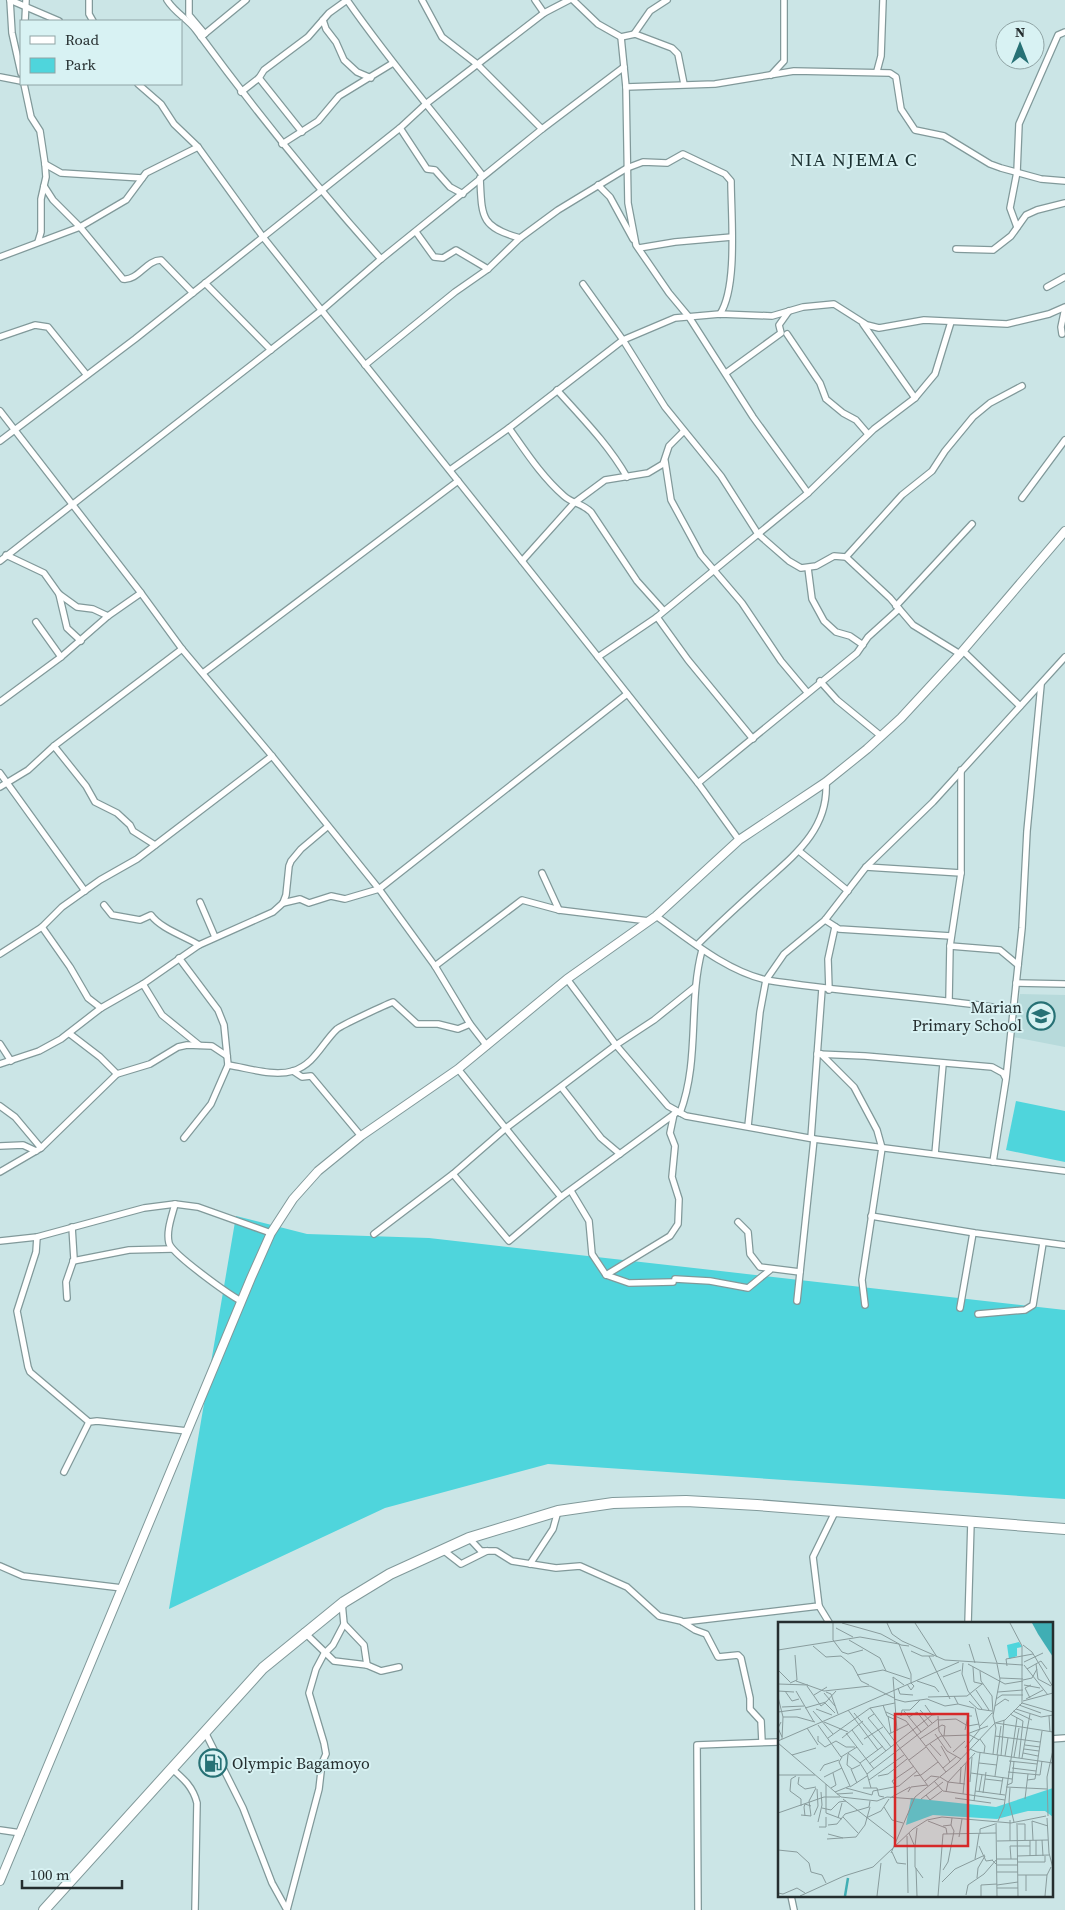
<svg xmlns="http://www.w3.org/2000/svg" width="1065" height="1910" font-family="'Source Serif 4',serif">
	<rect width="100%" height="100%" fill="#cbe5e6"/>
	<path fill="#b7dadb" d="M1020,994L1065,995V1047L1013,1037Z"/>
	<g fill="#4fd5dc">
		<path d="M1016,1101L1065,1111V1162L1006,1150Z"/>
		<path d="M236,1216L307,1234L429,1238L1065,1310V1499L548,1464L385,1508L169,1609Z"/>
	</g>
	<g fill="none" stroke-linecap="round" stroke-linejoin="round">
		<g stroke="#81999a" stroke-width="8">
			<g id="street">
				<path d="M10,0L12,33L21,73"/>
				<path d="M10,0L59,21"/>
				<path d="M89,0V14L93,21"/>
				<path d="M167,0C175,13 187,18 196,30C254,109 315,185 381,259"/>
				<path d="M189,0V15L205,34"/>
				<path d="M422,0L442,37L477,64L542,129"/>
				<path d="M535,0L544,13L569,0"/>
				<path d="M573,0L598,24L621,37L635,34L672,48L678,54L684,84"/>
				<path d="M323,20L326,29L336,42L344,60L357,72L371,78"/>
				<path d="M25,21L26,0"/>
				<path d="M634,34L650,11L667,0"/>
				<path d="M201,37L246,0"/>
				<path d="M621,37L626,87L628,203L636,245L669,293L689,317L753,417L808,493"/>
				<path d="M877,71L881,56L883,0"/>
				<path d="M771,75L784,61V0"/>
				<path d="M0,77L21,81"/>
				<path d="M259,78L302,132"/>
				<path d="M24,84L31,117L40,131L45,164L46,177L41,199V232L38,242"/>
				<path d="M138,84L161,104L174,124L198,147L263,237L522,561L698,783L739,840"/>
				<path d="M626,87L715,84L794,71L890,73L896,77L901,109L915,130L944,136L990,164L1001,168L1041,179L1065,181"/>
				<path d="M241,92L259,78L264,70L308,37L329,13L347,0C389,61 438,117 483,176"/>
				<path d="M400,128L427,169L435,170L450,187L463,194"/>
				<path d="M282,144L318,121L339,96L393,63"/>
				<path d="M45,164L61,173L142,178"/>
				<path d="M480,178C482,217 480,227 520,238"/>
				<path d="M598,185L610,197L633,239"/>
				<path d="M44,186L53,200L80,227L123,279C138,281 146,260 161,260L193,293"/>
				<path d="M1017,227L1010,208L1017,172L1019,124L1058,35L1065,32"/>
				<path d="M416,232L434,257L443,258L456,250L488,269"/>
				<path d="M639,248L675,242L732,237"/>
				<path d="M956,249L993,250L1011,236L1026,215L1037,210L1065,203"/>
				<path d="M0,257L80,227L126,200L146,173L198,147"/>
				<path d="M205,283L271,350"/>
				<path d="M583,284L623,340L665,407L721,476L758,534L789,561L801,568L816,566L834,556L846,557L890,598L913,625L960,654"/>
				<path d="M1047,287L1065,277"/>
				<path d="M863,324L915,398"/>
				<path d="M787,334L820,383L826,399L843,413L856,420L868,434"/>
				<path d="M1062,334L1061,327L1065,308"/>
				<path d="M0,337L35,325L48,327L86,374"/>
				<path d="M365,365L455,292L488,269L520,238L558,210L627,168L643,162L667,163L683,154L725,174L731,181C731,214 738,287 720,314"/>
				<path d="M726,373L781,333L779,325L789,311"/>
				<path d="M557,390C582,418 608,444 627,477"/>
				<path d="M0,411L141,593L182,649L272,756L379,889L435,966L470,1024L487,1046"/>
				<path d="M509,428C526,452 542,477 564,496C573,504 582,503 591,512L637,581L663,610"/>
				<path d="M0,441L135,339L400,128L427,103L544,13"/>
				<path d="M665,461L671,500L701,555L742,603L781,661L807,692"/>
				<path d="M450,470L509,428L623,340L675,318L720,314L772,316L803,307L834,304L867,325L879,328L924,320L1007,324L1049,314L1065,307"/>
				<path d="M1022,498L1065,440"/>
				<path d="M6,555L44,573L59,594L77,607L93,609L108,616"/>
				<path d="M846,557L902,495L932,471L945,451L973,417L990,403L1022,386"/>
				<path d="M0,561L322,310L381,259L542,129L624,67"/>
				<path d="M522,561L574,503L605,480L648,473L663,464L669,446L683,432"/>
				<path d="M808,568L812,599L824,621L836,632L850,636L863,645"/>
				<path d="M59,594L67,628L81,641"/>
				<path d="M896,606L972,524"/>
				<path d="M657,617L688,660L753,739"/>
				<path d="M36,622L61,657"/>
				<path d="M963,651L1020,706"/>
				<path d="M598,657L657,617L808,493L874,429L915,398L935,374L951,322"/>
				<path d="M203,673L458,481"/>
				<path d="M820,681L837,700L881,736"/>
				<path d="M0,702L61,657L108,616L141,593"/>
				<path d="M54,746L86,786L95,802L117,813L130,825L133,831L155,845"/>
				<path d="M0,773L85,891"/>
				<path d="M698,783L857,653L868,637L899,609"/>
				<path d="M0,787L28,770L54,746L182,649"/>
				<path d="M799,851L848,891"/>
				<path d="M866,867L961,873"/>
				<path d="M542,873L559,910"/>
				<path d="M200,902L215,937"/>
				<path d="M283,903L300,899L309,903L331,896L345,899L379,889L627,694"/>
				<path d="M104,905L112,915L140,920L151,915C160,928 184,936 199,945"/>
				<path d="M656,916C690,940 725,970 766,980L784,954L825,920L866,867L933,802L1065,657"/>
				<path d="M825,920L839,929L951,936"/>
				<path d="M42,927L70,967L88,998L101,1008"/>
				<path d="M697,945C717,925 738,906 759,887C792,857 829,831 826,782"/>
				<path d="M950,946L1000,950L1018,965"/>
				<path d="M0,954L42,927L62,907L100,880L137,859L272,756"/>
				<path d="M179,958L218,1010L224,1025L228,1065L211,1104L184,1138"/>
				<path d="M435,966L522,900L559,910L649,921"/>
				<path d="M567,979L616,1045L668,1106L686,1116L814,1139L1065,1171"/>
				<path d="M1016,983L1065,984"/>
				<path d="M143,984L162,1015L199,1045"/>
				<path d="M829,990L828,959L835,927"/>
				<path d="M949,1000L950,946L961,873V770"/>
				<path d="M70,1034L100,1057L117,1074"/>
				<path d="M0,1044L11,1061"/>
				<path d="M817,1054L865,1056L992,1067L1003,1073L1005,1077"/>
				<path d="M821,1054L854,1087L877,1130L882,1148L862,1280L865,1305"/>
				<path d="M0,1064L39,1051L61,1039L101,1008L143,984L199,945L273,912L283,903L286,895L289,866L291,861L301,849L327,827"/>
				<path d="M228,1065C248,1068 273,1077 293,1071C315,1064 322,1043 337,1029C342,1025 385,1005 393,1002L417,1024H438L458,1029L470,1024"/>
				<path d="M458,1069L561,1197"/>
				<path d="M293,1071L302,1077L311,1076L361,1136"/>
				<path d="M562,1088L601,1138L620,1154"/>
				<path d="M0,1106L15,1117L41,1148"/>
				<path d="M680,1113C700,1060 688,1003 702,950"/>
				<path d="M748,1126L760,1012L766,980C848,993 931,997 1013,1010"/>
				<path d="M811,1138L822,989"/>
				<path d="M0,1146L23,1145L36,1151"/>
				<path d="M935,1154L943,1064"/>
				<path d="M993,1162L1006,1079L1022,928L1027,831L1041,685"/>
				<path d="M0,1172L41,1148L117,1074L150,1064L178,1047L187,1045L212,1046L227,1056"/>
				<path d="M453,1174L509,1241L561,1197L677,1112"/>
				<path d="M571,1191L589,1221L592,1254L606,1275L629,1283L673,1282"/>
				<path d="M175,1204C172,1216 166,1231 169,1243C172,1254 228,1294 241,1301"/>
				<path d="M871,1216L975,1233L1065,1245"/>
				<path d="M738,1222L748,1232L750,1254L760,1267L800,1272"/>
				<path d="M374,1234L453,1174L506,1128L616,1045L654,1020L695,987"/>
				<path d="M37,1237L36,1252L17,1311L28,1367L30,1372L89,1422"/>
				<path d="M0,1241L37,1237L144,1208L175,1204L198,1207L271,1233"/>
				<path d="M73,1261L129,1250L172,1249"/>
				<path d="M606,1275L670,1236L678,1224L679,1199L672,1177L675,1146L670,1133L674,1114"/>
				<path d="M675,1279L710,1281L748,1288L770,1270"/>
				<path d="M67,1298L66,1282L74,1259L72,1227"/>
				<path d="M797,1301L814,1139"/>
				<path d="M960,1308L973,1233"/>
				<path d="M978,1314L1025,1310L1033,1305L1043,1243"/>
				<path d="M64,1472L89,1422L97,1421L187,1431"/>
				<path d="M469,1538L481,1551H496L512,1561L556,1568L580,1566L627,1587L659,1616L681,1621L695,1630L706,1634L718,1657L738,1655L741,1658L750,1698V1709L761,1721L762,1742"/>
				<path d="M443,1550L461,1564L487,1551"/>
				<path d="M530,1564L553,1529L558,1511"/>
				<path d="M0,1566L23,1576L122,1588"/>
				<path d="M342,1603L344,1624L364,1645L367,1665"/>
				<path d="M819,1606L830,1624"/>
				<path d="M683,1622L819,1606L813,1557L835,1512"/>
				<path d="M968,1624L971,1522"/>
				<path d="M304,1632L334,1661L367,1665L381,1671L399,1667"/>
				<path d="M326,1652L333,1645L344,1624"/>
				<path d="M205,1732L243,1808L272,1883L287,1910"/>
				<path d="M1051,1739L1065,1738"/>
				<path d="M171,1768C184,1779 193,1787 197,1803L195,1910"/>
				<path d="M0,1830L21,1833"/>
				<path d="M791,1896L794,1910"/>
				<path d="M287,1910L319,1789L322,1763L326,1754L324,1743L309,1693L316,1669L325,1652"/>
				<path d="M698,1910L697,1745L779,1742"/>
			</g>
		</g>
		<g stroke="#81999a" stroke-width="10">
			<path id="secondary" d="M0,1881L251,1278L271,1233L293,1199L318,1171L361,1136L458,1069L567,979L656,916L739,840L826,782L867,749L901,718L960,654L1065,531"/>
		</g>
		<g stroke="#81999a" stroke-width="12">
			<path id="highway" d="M44,1910L263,1668L344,1602L390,1574L469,1538L558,1511L613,1503L686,1501L757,1505L1065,1529"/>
		</g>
		<use href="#street" stroke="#fff" stroke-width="5.5"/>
		<use href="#secondary" stroke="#fff" stroke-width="8"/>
		<use href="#highway" stroke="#fff" stroke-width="10"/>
	</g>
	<defs>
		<g id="school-ring" transform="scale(1.4375)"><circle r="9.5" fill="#d8f2f3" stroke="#277175" stroke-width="1.5"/><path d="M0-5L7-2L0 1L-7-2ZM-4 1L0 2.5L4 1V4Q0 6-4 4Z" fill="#277175"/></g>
		<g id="fuel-ring" transform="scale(1.4375)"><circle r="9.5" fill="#d8f2f3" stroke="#277175" stroke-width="1.5"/><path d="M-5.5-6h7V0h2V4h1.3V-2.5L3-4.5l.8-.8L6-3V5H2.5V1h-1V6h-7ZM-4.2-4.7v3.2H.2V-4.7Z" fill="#277175"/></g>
	</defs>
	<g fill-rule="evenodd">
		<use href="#school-ring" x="1041" y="1016"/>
		<use href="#fuel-ring" x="213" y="1763"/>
	</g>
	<g text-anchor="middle" stroke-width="4" stroke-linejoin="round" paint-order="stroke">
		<g font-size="16" fill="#252e2f" stroke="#d8f2f3" text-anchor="end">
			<text x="1022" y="1013">Marian<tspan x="1022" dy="18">Primary School</tspan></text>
			<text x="232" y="1769" text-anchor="start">Olympic Bagamoyo</text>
		</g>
		<g font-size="19" letter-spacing="1" fill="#1b3031" stroke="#d8f2f3">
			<text x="854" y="166">NIA NJEMA C</text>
		</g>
	</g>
	<g transform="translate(778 1622)">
		<rect width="275" height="275" fill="#cbe5e6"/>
		<path d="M241,20L244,25L239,26V34L231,37L229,23ZM275,166V195L267,189H250L219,197L155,193L128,203L133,176L218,185Z" fill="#4fd5dc"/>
		<path d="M254,1H275V35L260,12Z" fill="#40aeb4"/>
		<path fill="none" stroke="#40aeb4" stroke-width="2.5" d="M67,274L70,256"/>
		<path fill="none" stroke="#899c9d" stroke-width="1" d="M55,1V18L64,30L70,32L85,28M64,1L103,12L123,23L131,24M109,1L114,12L124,19L167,38L245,43M137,1L159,35M232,1L244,24V81M58,6L75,15M210,15L219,41M71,18L102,36L108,49M191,22L197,41M245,23L254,30L275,65M35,24L48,35L63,34L75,44L83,59L91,63M0,28L82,15L121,22L133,52V61M133,29L144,34H156M151,34L172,77M246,40L265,31M185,41L184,52L190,69L204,87M190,42L227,62L245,59M258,42L260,57L273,64M246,43L270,73M229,44L228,37L255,32M195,45L196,60L205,62M249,47L263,39L269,47M0,48L12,60M202,49L203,59L214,74L215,92M79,53L105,48L132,57M165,55L183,48M222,56L245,57M245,58L254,56L259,47M18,59L46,69L92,64L116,76M139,59L157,65L161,70M12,61L19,58L17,33M0,62L30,63M129,62L133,68L136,64L133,61M246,63L262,66M29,64L43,84L47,81L57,91M120,66L122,72L135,73M198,68L211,88M0,69L16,70M7,69L14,79L21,77M18,69L36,100M48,70L53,72L60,92M220,70L245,68M46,71L57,84M36,73L49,65M176,74L180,82L196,86M0,75L5,95H19L37,100M150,75L189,74L204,62M252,76L247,66L253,63M116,77L127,80L149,77L167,84L180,82M218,77L224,73H245M248,77L265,68M191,79L200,87L214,89M245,79L275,71M105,83L109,94L118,98M147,83L154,93L163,92M241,83L263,91M217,84L227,77L231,79M4,85L26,84M27,86L48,80L58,69M92,86L150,164M38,87L54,93M238,87L263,95L275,93M70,88L100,128M142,88L154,101M35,89L55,112M126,89L143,110M235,89L254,98M0,90L23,87M108,90L128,99L168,150M76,91L108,129M96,92L90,96L101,109M232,92L245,99L241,136M110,94L113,111M123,94L124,88H132L142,78M160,94L161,109L173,126M271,94L272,110M131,95L139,90L150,104M160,98L178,97L190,104L201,102M3,100L0,106L4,115M46,100L70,110M218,101L275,110M40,103L63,135L79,125M202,104L214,91M29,106L40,123M74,108L85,123M187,108L190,94H194M101,109L113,125M119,109L115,55L126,63M68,111L96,147M111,112L131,102M157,112L169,129L183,137M189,112L210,104M40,114V119L47,125L58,119L68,125H77M217,114L262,120M50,116L92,86L117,81M64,116L85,99M4,117L5,95M86,117L105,105M142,117L164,103L167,104L166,114M202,117L207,124L206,131M0,119L181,40M0,121L63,175L99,179L109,175L136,177M152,122L163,134M247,123L262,125M148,124L163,114L192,113L201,118M163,124L172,140M187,126L202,107L197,86M192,127L199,130L275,141M246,127L261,129M175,130L187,119M70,131L82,141L105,124M245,131L260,134M70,132L69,143L74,147L82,143M215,132L218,106L215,94L222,57L219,42M14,133L38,126M219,133L223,104M223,134L226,98M227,134L230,116M236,135L241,106M244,136L252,92M131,138L148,125M231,139L259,142M82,141L89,152L93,166M201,141L219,143M91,142L154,93M165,146L179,134M234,146L258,149M73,147L79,161M42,149L46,143L61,138M230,150L262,153L264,139M193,151L234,157M89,152L160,97M0,153H37M18,154L13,157L12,169L23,177V184M100,154L110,152L129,137M136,154L143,153L160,140M217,154L220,133M21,155L20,162L27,167L38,165M46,155L64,146M162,155L170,160L197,131M207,157L224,159M91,158L126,133M249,158L257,157L264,109M147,159L153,154L161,155M156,159L165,169L227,178M192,160L194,135M182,161L183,145M48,162V191L64,197M229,163L234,161L236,139M72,165L89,154M118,165L114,159L136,144M228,165L269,167M53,166L58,163L55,151M68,166L94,173L95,169L121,164L139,149M85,166H99L101,174L106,175M232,166L231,180L236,200M197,169L227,173M57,170L72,164L61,140L64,135M130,170L133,165L149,163M168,170L170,160L187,162M201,170L204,153M205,171L208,150M59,172L75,171M185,172L188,141M148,173L152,178L164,169M222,173L225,155M112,176L132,165M177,176L213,181M65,177L118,218M143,177L165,160M247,177L250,152M196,179L202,131M106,185L114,198L125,201M44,186L53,188L61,180L68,179M0,191L46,175H62M23,193L33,194L31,179L38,166M36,193L40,184L39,167M27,194L26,185L27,182L33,184M270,194L269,155L275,128M65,195L80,211M60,196L64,181M88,196L103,189L111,177M269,196L271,231L275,246M232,198V219M150,199L168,206L169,212M220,199L226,185L239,96M254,199L255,218M254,199L270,204M40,200L44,183L43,170M218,201L219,274M239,201L240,274M240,202H247V218M50,203L59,202L67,192L91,185L92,179M165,204L173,203L174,196M41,205H48V195M131,211L137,225V245L145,256M50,212L65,216M202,212V207L217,202M129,214L130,271M181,215L184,197M49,217L78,215L87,203L92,185M252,218V234M258,218V234M264,218L265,234M219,219L270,218M137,224L139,206M201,224L208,239L215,238M0,228L19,230L31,241L33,250L44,253L48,261M114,230L119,241L128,242M113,231L137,175L179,141L217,101L227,98L244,81L275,90M239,234L271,233M197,237L201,212M233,237L232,224H252M214,238L219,243H240M240,240H267V234M138,246L139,274M165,248L170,240L176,209L173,203M219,250H240M240,253H269L273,245M248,253V269M199,256L200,246L207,234M164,260L177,247L207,233M219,263L240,260M219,266H240M0,271L5,272L19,266L27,271M188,273L190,263L206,252L219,237H239M22,274L66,254L95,245L135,207L149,198L164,195L233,201L268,194M99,274L103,241M160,274L165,212L218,211M203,274V263L219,262M267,274L269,253"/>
		<path fill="#d62828" fill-opacity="0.15" stroke="#d62828" stroke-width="2.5" d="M117,92H190V224H117Z"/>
		<rect width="275" height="275" fill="none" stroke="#252e2f" stroke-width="2.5"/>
	</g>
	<rect x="20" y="20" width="162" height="65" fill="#d8f2f3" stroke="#90a4a5"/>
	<rect x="30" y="36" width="25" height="8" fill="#ffffff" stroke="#90a4a5"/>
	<text x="65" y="45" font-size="15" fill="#252e2f">Road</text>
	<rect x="30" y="58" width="25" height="15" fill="#4fd5dc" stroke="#90a4a5"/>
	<text x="65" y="70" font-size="15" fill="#252e2f">Park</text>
	<g transform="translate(1020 45)"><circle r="24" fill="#d8f2f3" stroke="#90a4a5"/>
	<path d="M0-4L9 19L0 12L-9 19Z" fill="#277175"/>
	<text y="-8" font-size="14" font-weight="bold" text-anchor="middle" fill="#252e2f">N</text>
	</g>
	<path d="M22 1880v8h100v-8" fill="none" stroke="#252e2f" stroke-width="2.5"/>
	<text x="30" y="1880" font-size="15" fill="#252e2f" stroke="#d8f2f3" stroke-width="4" paint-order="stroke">100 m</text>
</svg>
